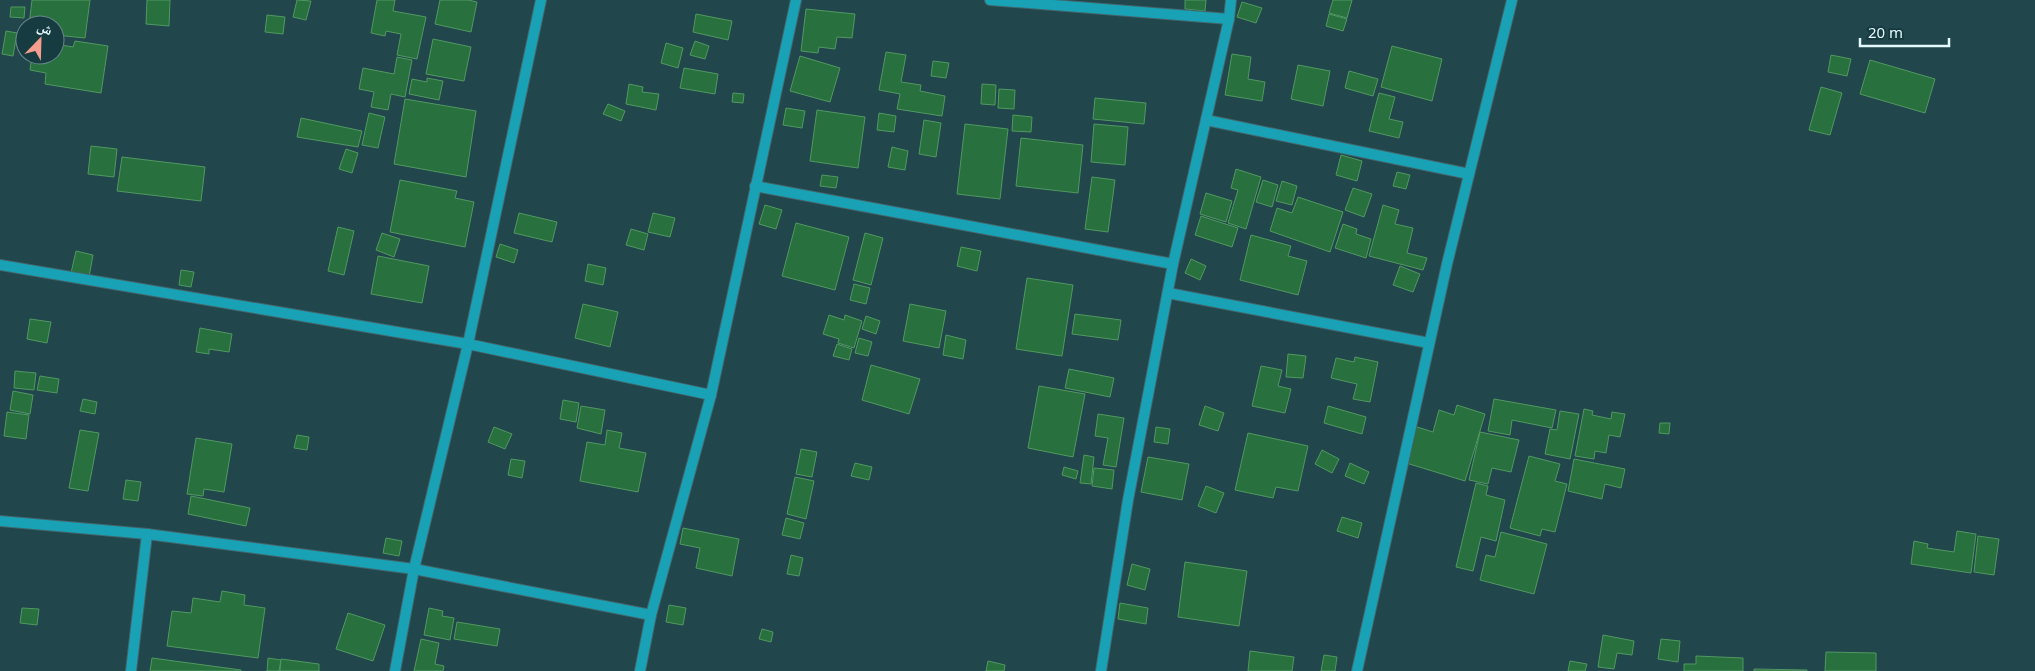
<svg xmlns="http://www.w3.org/2000/svg" width="2035" height="671" font-family="'Noto Sans','Noto Naskh Arabic',sans-serif">
	<rect width="100%" height="100%" fill="#21464c"/>
	<g fill="#28703d" stroke="#519862">
		<path d="M32,0H90L85,38L55,35V25H29Z"/>
		<path d="M147,0H170L169,26L146,24Z"/>
		<path d="M297,0L311,1L306,20L293,17Z"/>
		<path d="M377,0H395L393,11L426,17L417,59L397,55L401,34L386,31L385,36L371,33Z"/>
		<path d="M440,0H468L477,2L471,32L435,24Z"/>
		<path d="M1185,0H1206L1205,11L1185,9Z"/>
		<path d="M1333,0H1352L1347,18L1329,13Z"/>
		<path d="M1242,2L1262,8L1256,23L1237,17Z"/>
		<path d="M11,7H25L24,18L10,17Z"/>
		<path d="M806,9L855,14L852,38L837,37L835,49L819,47L818,53L801,51Z"/>
		<path d="M696,14L732,21L728,40L693,32Z"/>
		<path d="M1329,14L1347,19L1343,31L1326,26Z"/>
		<path d="M267,15L285,17L283,34L265,32Z"/>
		<path d="M6,31L17,33L13,56L2,54Z"/>
		<path d="M433,39L471,47L464,81L426,74Z"/>
		<path d="M75,41L108,46L101,93L45,84L46,73L30,70L32,55H55V44L73,47Z"/>
		<path d="M695,41L709,46L705,59L690,55Z"/>
		<path d="M666,43L683,48L678,68L661,63Z"/>
		<path d="M1392,46L1442,59L1432,101L1381,87Z"/>
		<path d="M886,52L906,55L901,82L921,85L920,91L945,96L942,116L897,109L900,94L879,90Z"/>
		<path d="M1232,54L1251,57L1248,79L1265,82L1262,101L1225,95Z"/>
		<path d="M1831,55L1851,59L1847,76L1828,72Z"/>
		<path d="M800,56L840,68L830,102L790,91Z"/>
		<path d="M397,57L412,60L405,97L391,94L388,110L371,107L374,92L359,89L363,68L394,74Z"/>
		<path d="M1870,60L1935,79L1925,113L1860,94Z"/>
		<path d="M933,61L949,63L946,78L931,76Z"/>
		<path d="M1298,65L1330,71L1323,106L1291,99Z"/>
		<path d="M684,68L718,74L715,94L680,88Z"/>
		<path d="M1349,71L1378,79L1373,96L1345,88Z"/>
		<path d="M427,78L443,81L439,100L409,94L412,79L427,82Z"/>
		<path d="M629,84L643,87L642,92L659,94L656,110L626,104Z"/>
		<path d="M982,84L996,85L995,105L981,104Z"/>
		<path d="M1821,87L1842,93L1830,135L1809,130Z"/>
		<path d="M999,89L1015,90L1014,109L998,108Z"/>
		<path d="M733,93L744,94L743,103L732,102Z"/>
		<path d="M1379,93L1395,97L1389,119L1403,122L1399,138L1369,131Z"/>
		<path d="M1095,98L1146,103L1144,124L1093,119Z"/>
		<path d="M405,99L476,111L466,177L394,164Z"/>
		<path d="M608,104L625,111L621,121L603,114Z"/>
		<path d="M786,108L805,111L802,128L783,125Z"/>
		<path d="M817,110L865,117L858,168L810,161Z"/>
		<path d="M369,113L385,117L378,148L362,145Z"/>
		<path d="M879,113L896,116L894,132L877,130Z"/>
		<path d="M1013,115L1032,117L1031,132L1012,131Z"/>
		<path d="M301,118L362,131L358,147L297,137Z"/>
		<path d="M924,120L941,123L936,157L919,154Z"/>
		<path d="M965,124L1008,129L1000,199L957,194Z"/>
		<path d="M1094,124L1128,127L1125,165L1091,162Z"/>
		<path d="M1021,138L1083,145L1078,193L1016,186Z"/>
		<path d="M91,146L117,149L114,177L88,174Z"/>
		<path d="M892,147L908,151L905,170L888,167Z"/>
		<path d="M346,149L358,153L352,173L339,169Z"/>
		<path d="M1341,155L1362,161L1357,181L1336,175Z"/>
		<path d="M122,157L205,167L201,201L117,191Z"/>
		<path d="M1236,169L1261,177L1246,229L1228,223L1238,190L1231,188Z"/>
		<path d="M1397,172L1410,175L1406,189L1393,186Z"/>
		<path d="M822,175L838,177L836,188L820,186Z"/>
		<path d="M1092,177L1115,180L1108,232L1085,229Z"/>
		<path d="M400,180L457,191L455,198L474,202L465,247L390,232Z"/>
		<path d="M1263,180L1278,185L1272,207L1256,202Z"/>
		<path d="M1282,181L1297,186L1292,205L1276,201Z"/>
		<path d="M1353,188L1372,194L1364,217L1345,210Z"/>
		<path d="M1206,193L1232,201L1226,222L1200,214Z"/>
		<path d="M1298,197L1343,212L1330,252L1270,231L1277,208L1292,213Z"/>
		<path d="M765,205L782,210L776,229L759,224Z"/>
		<path d="M1383,205L1399,210L1395,224L1413,228L1407,253L1427,258L1423,270L1369,256Z"/>
		<path d="M519,213L557,222L552,242L514,233Z"/>
		<path d="M653,213L675,218L670,237L648,232Z"/>
		<path d="M1201,216L1238,228L1232,247L1195,235Z"/>
		<path d="M796,223L849,237L835,290L782,276Z"/>
		<path d="M1343,224L1357,229L1356,234L1371,239L1366,258L1335,248Z"/>
		<path d="M338,227L354,231L344,275L328,271Z"/>
		<path d="M631,229L648,234L644,250L626,245Z"/>
		<path d="M382,233L400,239L394,257L376,250Z"/>
		<path d="M865,233L883,238L871,285L853,280Z"/>
		<path d="M1251,235L1291,246L1288,256L1307,261L1298,295L1240,280Z"/>
		<path d="M500,244L518,250L514,263L496,257Z"/>
		<path d="M961,247L981,251L977,271L957,266Z"/>
		<path d="M76,251L93,255L89,277L71,273Z"/>
		<path d="M378,256L429,266L422,303L371,294Z"/>
		<path d="M1191,259L1206,266L1200,280L1185,273Z"/>
		<path d="M588,264L606,268L603,285L585,281Z"/>
		<path d="M1400,266L1420,274L1413,292L1393,285Z"/>
		<path d="M181,270L194,272L191,287L179,285Z"/>
		<path d="M1027,278L1073,285L1062,356L1016,349Z"/>
		<path d="M854,284L870,288L866,304L850,300Z"/>
		<path d="M583,304L618,312L610,347L575,338Z"/>
		<path d="M910,304L946,311L939,348L903,341Z"/>
		<path d="M1075,314L1121,320L1118,340L1072,334Z"/>
		<path d="M829,315L844,320L845,315L862,321L854,348L838,343L839,339L823,334Z"/>
		<path d="M866,316L880,321L876,334L862,329Z"/>
		<path d="M30,319L51,322L47,343L27,339Z"/>
		<path d="M200,328L232,334L229,352L209,349V354L196,352Z"/>
		<path d="M946,335L966,340L963,359L943,355Z"/>
		<path d="M859,338L872,342L868,356L855,353Z"/>
		<path d="M837,344L852,349L849,360L833,356Z"/>
		<path d="M1288,354L1306,356L1303,378L1286,377Z"/>
		<path d="M1355,357L1378,362L1370,402L1353,399L1357,384L1331,378L1336,358L1354,362Z"/>
		<path d="M871,365L920,379L909,414L862,400Z"/>
		<path d="M1261,366L1282,370L1278,386L1291,389L1285,413L1252,406Z"/>
		<path d="M1069,369L1114,378L1110,397L1065,388Z"/>
		<path d="M15,371L36,373L34,390L14,388Z"/>
		<path d="M40,376L59,379L57,393L37,390Z"/>
		<path d="M1039,386L1085,394L1073,457L1028,448Z"/>
		<path d="M13,391L33,395L30,414L10,410Z"/>
		<path d="M83,399L97,402L95,414L80,411Z"/>
		<path d="M1494,399L1556,410L1552,428L1512,420L1510,435L1488,431Z"/>
		<path d="M563,400L579,403L576,422L560,419Z"/>
		<path d="M1457,405L1485,414L1465,481L1403,462L1414,426L1433,432L1439,410L1454,415Z"/>
		<path d="M581,406L605,410L601,434L577,428Z"/>
		<path d="M1205,406L1224,413L1218,431L1199,425Z"/>
		<path d="M1328,406L1366,417L1362,434L1324,423Z"/>
		<path d="M1584,409L1593,411L1592,415L1611,419L1612,412L1625,414L1620,437L1609,435L1606,453L1595,451L1594,459L1575,456Z"/>
		<path d="M1560,411L1579,414L1570,459L1545,454L1550,429L1557,430Z"/>
		<path d="M7,412L29,415L26,439L4,436Z"/>
		<path d="M1098,414L1124,418L1116,467L1103,465L1108,438L1095,436Z"/>
		<path d="M1660,423H1670L1669,434L1659,433Z"/>
		<path d="M494,427L512,434L505,449L488,442Z"/>
		<path d="M1156,427L1170,429L1168,444L1154,442Z"/>
		<path d="M80,430L99,433L88,491L69,488Z"/>
		<path d="M607,430L622,433L619,448L646,453L638,492L580,481L587,442L605,445Z"/>
		<path d="M1480,432L1519,440L1511,472L1492,468L1488,484L1469,480Z"/>
		<path d="M1248,433L1308,446L1298,491L1276,487L1273,498L1235,490Z"/>
		<path d="M297,435L309,437L307,450L294,448Z"/>
		<path d="M196,438L232,444L224,492L204,489L203,496L187,494Z"/>
		<path d="M801,449L817,452L812,477L796,474Z"/>
		<path d="M1322,450L1339,459L1332,473L1315,464Z"/>
		<path d="M1084,455L1094,457L1091,484L1080,483Z"/>
		<path d="M1529,456L1560,464L1555,481L1567,484L1555,532L1542,529L1540,536L1510,528Z"/>
		<path d="M1148,457L1189,464L1182,500L1141,492Z"/>
		<path d="M511,459L525,461L522,478L508,475Z"/>
		<path d="M1574,459L1625,469L1621,488L1605,484L1602,499L1568,491Z"/>
		<path d="M855,463L872,467L869,480L851,476Z"/>
		<path d="M1350,463L1369,472L1364,484L1345,476Z"/>
		<path d="M1064,467L1078,471L1076,479L1062,475Z"/>
		<path d="M1094,468L1114,470L1112,489L1092,486Z"/>
		<path d="M795,477L814,481L806,519L787,514Z"/>
		<path d="M126,480L141,482L138,501L123,499Z"/>
		<path d="M1476,483L1488,486L1486,495L1505,500L1496,541L1481,537L1473,571L1456,567Z"/>
		<path d="M1206,486L1224,493L1216,513L1198,506Z"/>
		<path d="M191,496L250,508L246,526L188,514Z"/>
		<path d="M1342,517L1362,523L1358,538L1337,531Z"/>
		<path d="M786,518L804,523L800,539L782,535Z"/>
		<path d="M683,528L739,539L732,576L696,568L700,548L680,544Z"/>
		<path d="M1957,531L1976,534L1971,573L1911,564L1914,541L1928,544L1927,548L1954,552Z"/>
		<path d="M1501,532L1547,544L1534,594L1480,580L1486,555L1495,557Z"/>
		<path d="M1978,536L1999,539L1994,575L1974,572Z"/>
		<path d="M386,538L402,541L399,556L383,553Z"/>
		<path d="M791,555L803,558L799,576L787,574Z"/>
		<path d="M1185,562L1247,571L1239,626L1178,617Z"/>
		<path d="M1132,564L1150,569L1145,590L1127,585Z"/>
		<path d="M222,591L245,595L244,605L265,608L258,658L167,646L172,611L191,613L193,598L220,602Z"/>
		<path d="M1120,603L1148,608L1146,624L1118,619Z"/>
		<path d="M669,605L686,608L683,625L666,622Z"/>
		<path d="M22,608L39,609L37,625L20,623Z"/>
		<path d="M429,608L443,611L442,616L454,618L450,640L424,635Z"/>
		<path d="M348,613L385,625L373,661L336,649Z"/>
		<path d="M457,622L500,629L497,646L454,639Z"/>
		<path d="M762,629L773,632L771,642L759,639Z"/>
		<path d="M1603,635L1634,641L1632,655L1617,653L1614,669L1598,667Z"/>
		<path d="M421,639L439,643L435,664L444,666L443,671H414Z"/>
		<path d="M1661,639L1680,641L1678,662L1658,659Z"/>
		<path d="M1250,651L1294,657L1292,671H1248Z"/>
		<path d="M1826,652L1876,653V671H1825Z"/>
		<path d="M1324,655L1337,657L1335,671H1321Z"/>
		<path d="M1696,656L1743,658V671H1684V664H1696Z"/>
		<path d="M152,658L241,670V671H150Z"/>
		<path d="M268,658L281,660L279,671H267Z"/>
		<path d="M281,659L319,664V671H280Z"/>
		<path d="M988,661L1005,665L1004,671H986Z"/>
		<path d="M1570,661L1587,664L1585,671H1568Z"/>
		<path d="M1754,669L1807,670V671H1754Z"/>
	</g>
	<g fill="none" stroke-linecap="round" stroke-linejoin="round">
		<g stroke="#43656b" stroke-width="12">
			<g id="street">
				<path d="M990,0L1229,19"/>
				<path d="M1206,120L1469,174"/>
				<path d="M755,186L1173,264"/>
				<path d="M0,265L468,344L711,395"/>
				<path d="M1168,293L1429,343"/>
				<path d="M0,521L147,534L414,569L651,615"/>
				<path d="M131,671L147,534"/>
				<path d="M395,671L414,569L468,344L541,0"/>
				<path d="M640,671L651,615L711,395L796,0"/>
				<path d="M1101,671L1128,500L1173,264L1229,19L1231,0"/>
				<path d="M1357,671L1447,264L1512,0"/>
			</g>
		</g>
		<use href="#street" stroke="#19a2b5" stroke-width="10"/>
	</g>
	<g transform="translate(40 40) rotate(23)"><circle r="24" fill="#163b41" stroke="#68878c"/>
	<path d="M0-4L9 19L0 12L-9 19Z" fill="#f59d8e"/>
	<text y="-8" font-size="14" font-weight="bold" text-anchor="middle" fill="#e4f9fc">ش</text>
	</g>
	<path d="M1860 38v8h89v-8" fill="none" stroke="#e4f9fc" stroke-width="2.5"/>
	<text x="1868" y="38" font-size="15" fill="#e4f9fc" stroke="#163b41" stroke-width="4" paint-order="stroke">20 m</text>
</svg>
